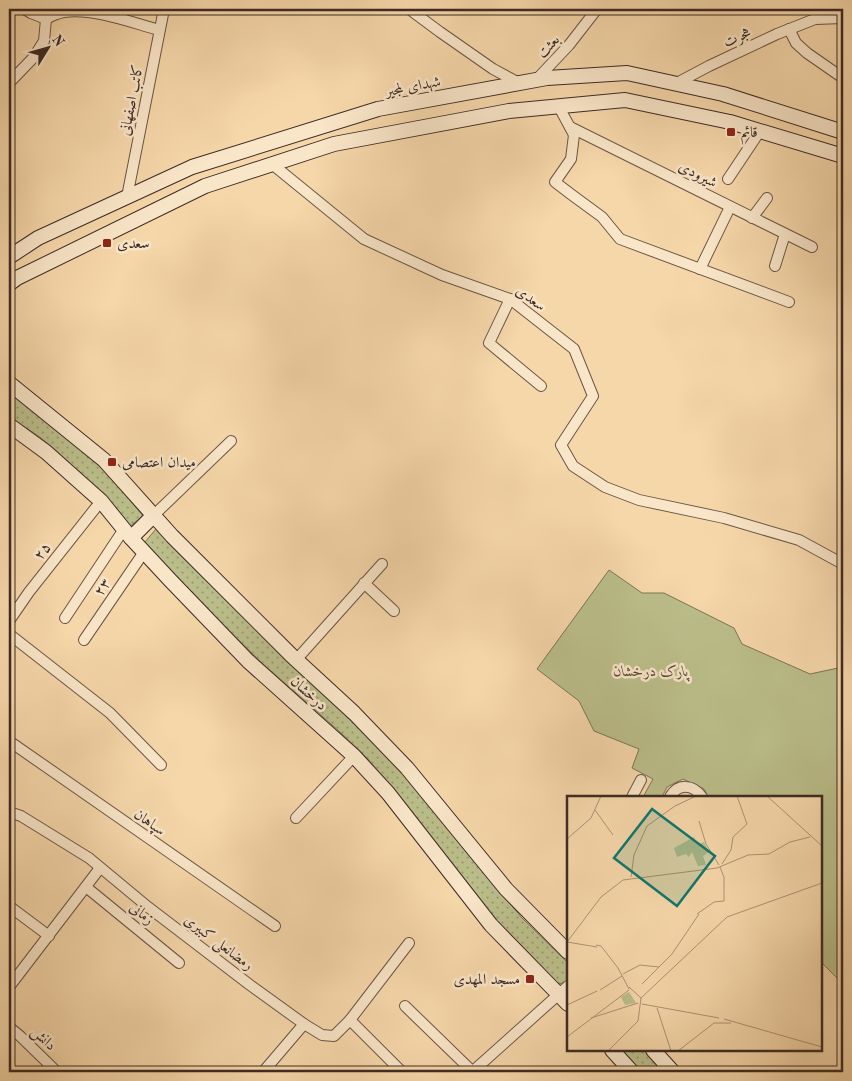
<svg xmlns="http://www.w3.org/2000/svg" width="852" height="1081" font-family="'Old Standard TT',Amiri,serif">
	<defs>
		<pattern id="grass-dots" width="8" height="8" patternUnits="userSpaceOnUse" patternTransform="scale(1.25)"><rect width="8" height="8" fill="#bbbe8a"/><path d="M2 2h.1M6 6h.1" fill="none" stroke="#999b71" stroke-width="1.8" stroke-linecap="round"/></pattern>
	</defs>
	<rect width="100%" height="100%" fill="#f6d7aa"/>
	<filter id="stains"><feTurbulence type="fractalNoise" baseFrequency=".004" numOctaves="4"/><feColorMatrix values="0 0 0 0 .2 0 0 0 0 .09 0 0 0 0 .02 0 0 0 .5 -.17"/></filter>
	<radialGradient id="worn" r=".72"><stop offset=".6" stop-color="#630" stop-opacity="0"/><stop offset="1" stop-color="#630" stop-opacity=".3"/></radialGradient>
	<g fill="url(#grass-dots)" stroke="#7c7457">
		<path d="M9,392L88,455L116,483L143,516L128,528C101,497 74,464 41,438C31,431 20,424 9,417Z"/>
		<path d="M156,529L172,543L385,754L416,788L521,917L568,963V980L562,984L555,982L486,911L395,792L368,759L340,732L262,663L182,585L144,543Z"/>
		<path d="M619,1050H646L666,1072H640Z"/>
	</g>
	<path fill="#bbbe8a" stroke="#7c7457" d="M609,570L642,593H664L734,628L742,644L810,674L838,668L843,671V779L838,789L843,793V984L821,962V797H708L704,789L683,779L667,787L662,797H643L653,779L632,768L639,749L594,731L579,701L537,669Z"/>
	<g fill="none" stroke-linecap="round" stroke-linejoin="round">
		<g stroke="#6a5646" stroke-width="12">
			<g id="minor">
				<path d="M409,9L440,32L493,69L519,83"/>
				<path d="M46,19C51,16 58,13 64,12C94,8 130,22 159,30"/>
				<path d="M789,29L796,43L807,53L843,78"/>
				<path d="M537,79L569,45L597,9"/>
				<path d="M9,83L34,57L44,41L46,19L31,13L24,9"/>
				<path d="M675,84L709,66L777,34L815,19L843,18"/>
				<path d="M559,107L574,135L571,159L555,182L572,195L602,217L620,239L789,302"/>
				<path d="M570,127L812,247"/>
				<path d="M272,164L364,239L442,275L510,299L574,349L593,396L561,445L573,466L605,487L639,500L724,518L799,540L843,564"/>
				<path d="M728,179L760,131"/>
				<path d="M127,197L164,9"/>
				<path d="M752,218L767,198"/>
				<path d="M775,266L785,234"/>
				<path d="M700,269L730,207"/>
				<path d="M510,299L489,343L541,386"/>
				<path d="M153,516L231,441"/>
				<path d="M364,583L394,611"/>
				<path d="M65,618L124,529"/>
				<path d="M9,621L29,592L101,501"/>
				<path d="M9,634L110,713L161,765"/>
				<path d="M84,640L144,552"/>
				<path d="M296,660L382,564"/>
				<path d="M9,741L275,926"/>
				<path d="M632,797L641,780"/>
				<path d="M670,797C678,783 693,784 702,797"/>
				<path d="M9,812L21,816L89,858L148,907L250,985L304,1024L322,1035L334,1036L350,1020L402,1072"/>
				<path d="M296,818L354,756"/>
				<path d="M86,887L179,963"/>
				<path d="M9,906L49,936"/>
				<path d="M9,987L100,868"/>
				<path d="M405,1006L473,1072"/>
				<path d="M350,1020L409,943"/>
				<path d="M9,1027L20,1036L57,1072"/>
				<path d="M263,1072L304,1024"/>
				<path d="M472,1072L568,986"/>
			</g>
		</g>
		<g stroke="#3c2b24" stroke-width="16">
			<g id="secondary">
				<path d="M9,257L38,238L192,167L378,109L547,78L627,73L723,94L843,132"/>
				<path d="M9,284L17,278L205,186L334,144L509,111L625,100L730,122L843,156"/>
				<path d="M9,383L104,460L172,536L291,655L354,713L407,768L506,889L568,952"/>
				<path d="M9,425L46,452L101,501L131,538L170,580L248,661L354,756L388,793L491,925L568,1004"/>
				<path d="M131,538L153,516"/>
				<path d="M612,1050L632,1072"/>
				<path d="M653,1050L673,1072"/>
			</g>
		</g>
		<use href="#minor" stroke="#f9e5c8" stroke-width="10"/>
		<use href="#secondary" stroke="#f9e5c8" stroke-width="14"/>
	</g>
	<g fill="#8f2418" stroke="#f9e5c8" stroke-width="2">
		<rect x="726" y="127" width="10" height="10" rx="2.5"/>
		<rect x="102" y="238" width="10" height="10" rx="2.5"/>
		<rect x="107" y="457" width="10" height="10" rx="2.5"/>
		<rect x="525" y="974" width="10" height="10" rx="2.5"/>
	</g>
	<g text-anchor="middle" stroke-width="5" stroke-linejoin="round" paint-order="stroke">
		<g font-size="15" fill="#3c2b24" stroke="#f9e5c8">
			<text transform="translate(737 37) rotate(-25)" y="5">هجرت</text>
			<text transform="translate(548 46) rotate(-47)" y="5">بعثت</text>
			<text transform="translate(413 86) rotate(-11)" y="5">شهدای لمجیر</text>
			<text transform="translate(131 100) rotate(-79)" y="5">کاتب اصفهانی</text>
			<text transform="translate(698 174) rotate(27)" y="5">شیرودی</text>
			<text transform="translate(531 298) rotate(35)" y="5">سعدی</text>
			<text transform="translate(42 551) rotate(-52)" y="5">۲۵</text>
			<text transform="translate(102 587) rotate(-55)" y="5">۲۳</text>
			<text transform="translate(309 693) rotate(42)" y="5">درخشان</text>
			<text transform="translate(150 822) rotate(35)" y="5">سپاهان</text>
			<text transform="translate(142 913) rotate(39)" y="5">زمانی</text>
			<text transform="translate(219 942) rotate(37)" y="5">رمضانعلی کبیری</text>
			<text transform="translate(44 1038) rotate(44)" y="5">دانش</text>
		</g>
		<g font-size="15" fill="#3c2b24" stroke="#f9e5c8" text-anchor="start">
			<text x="741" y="137">قائم</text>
			<text x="117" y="248">سعدی</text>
			<text x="122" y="467">میدان اعتصامی</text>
			<text x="520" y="984" text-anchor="end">مسجد المهدی</text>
		</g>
		<g font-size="15" font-style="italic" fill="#554838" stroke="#f9e5c8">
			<text x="651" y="676">پارک درخشان</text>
		</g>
	</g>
	<g transform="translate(567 796)">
		<rect width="255" height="255" fill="#f6d7aa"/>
		<path d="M127,41L130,48L137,46L142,56L136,60L139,69L131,70L125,56L122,61L119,58L110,61L107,52ZM62,196L69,207L58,209L54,201Z" fill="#bbbe8a"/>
		<path fill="none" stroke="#ac9274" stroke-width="1" d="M200,0L255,50M28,14L46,39M132,25L139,48L152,69M0,43L24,22L34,0M155,68L164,54L166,41L180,28L170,0M64,81L67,59L80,30L108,10L129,0M130,118L147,106L157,105V81L153,71M0,146L34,101L56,84L150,72L181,59L202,58L223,46L243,41M0,146L30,151M29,149L34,150L51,172L62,193M56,178L73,169L92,171M75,188L105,158L132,118M33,194L55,180M74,202L160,121L255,87M75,208L152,222M0,209L30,195M90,212L104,255M24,222L71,207M157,223L255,251M0,241L62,194M41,255L71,225L74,202L62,191M111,255L147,227H164"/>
		<path fill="#0f766e" fill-opacity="0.15" stroke="#0f766e" stroke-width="2.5" d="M85,13L148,60L110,110L47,62Z"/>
		<rect width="255" height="255" fill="none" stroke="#3c2b24" stroke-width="2.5"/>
	</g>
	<rect width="852" height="1081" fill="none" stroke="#f6d7aa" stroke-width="30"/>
	<rect x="10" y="10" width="832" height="1061" fill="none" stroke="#3c2b24" stroke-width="2.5"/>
	<rect x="15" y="15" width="822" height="1051" fill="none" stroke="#3c2b24"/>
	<g transform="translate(48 48) rotate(53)" stroke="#f9e5c8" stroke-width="4" paint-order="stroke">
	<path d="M0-4L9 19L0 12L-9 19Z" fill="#3c2b24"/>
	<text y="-8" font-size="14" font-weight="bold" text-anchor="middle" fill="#3c2b24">N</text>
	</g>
	<rect width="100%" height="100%" filter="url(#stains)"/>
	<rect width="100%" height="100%" fill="url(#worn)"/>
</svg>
